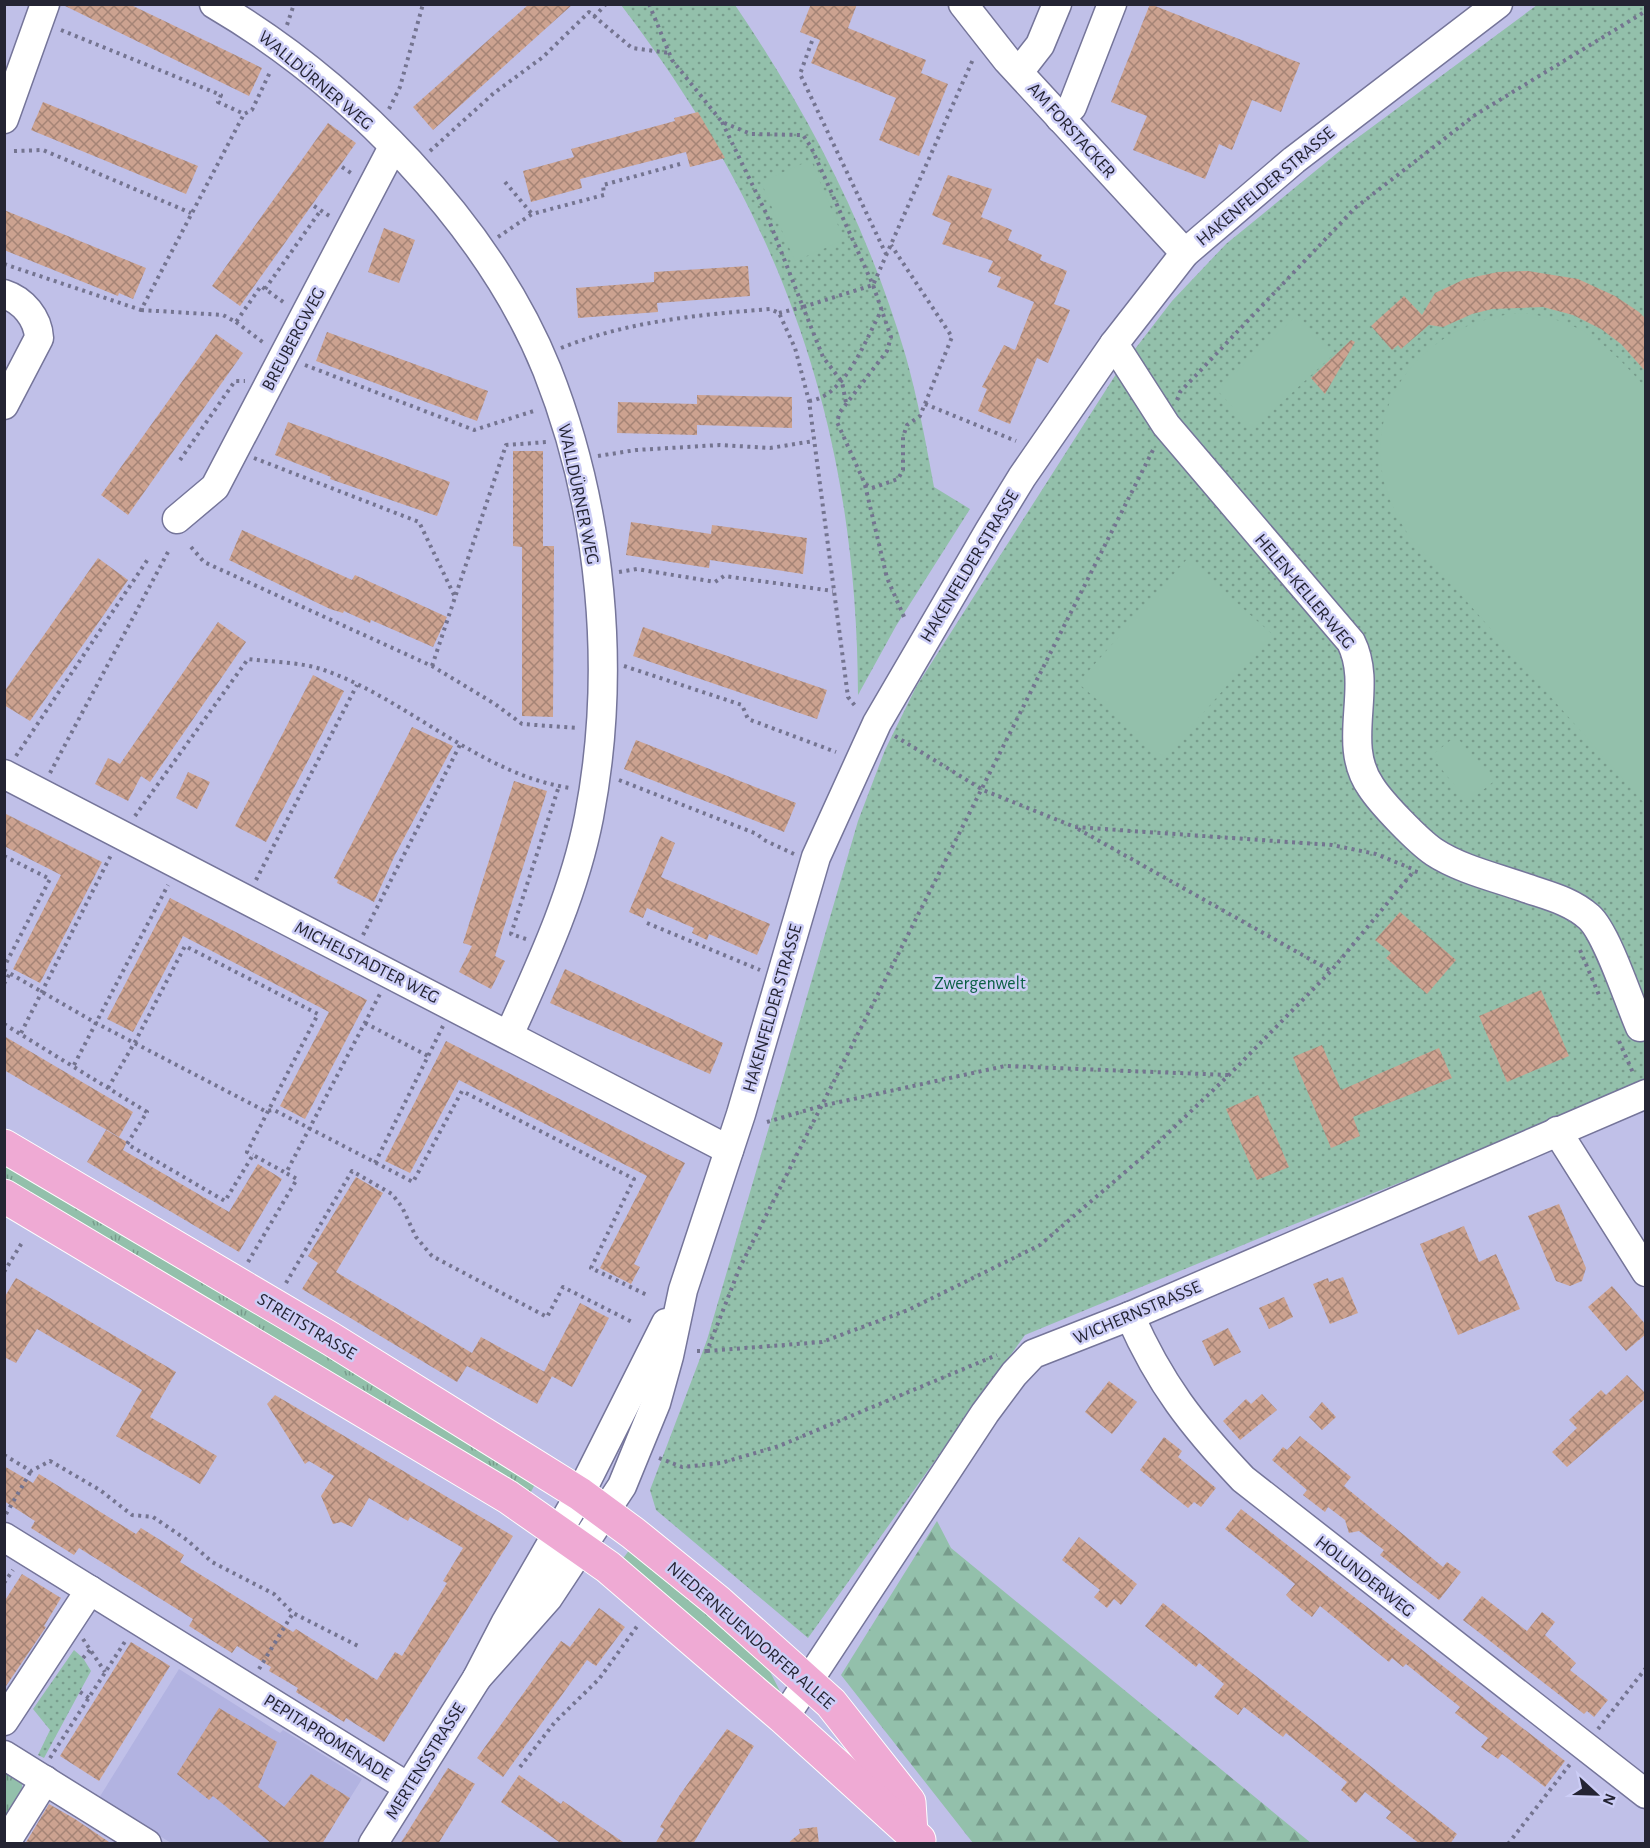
<svg xmlns="http://www.w3.org/2000/svg" width="1650" height="1848" font-family="'Alegreya Sans',sans-serif">
	<defs>
		<pattern id="grass-tufts" width="24" height="20" patternUnits="userSpaceOnUse" patternTransform="scale(1.5)"><rect width="24" height="20" fill="#93c0ab"/><path d="M3 7l-1-3M5 7V3M7 7l1-3M15 17l-1-3M17 17v-4M19 17l1-3" fill="none" stroke="#789c8c"/></pattern>
		<pattern id="forest-firs" width="22" height="20" patternUnits="userSpaceOnUse" patternTransform="scale(1.5)"><rect width="22" height="20" fill="#93c0ab"/><path d="M5 1l3.5 6h-7zM16 11l3.5 6h-7z" fill="#789c8c"/></pattern>
		<pattern id="park-dots" width="8" height="8" patternUnits="userSpaceOnUse" patternTransform="scale(1.5)"><rect width="8" height="8" fill="#93c0ab"/><path d="M2 2h.1M6 6h.1" fill="none" stroke="#789c8c" stroke-width="1.8" stroke-linecap="round"/></pattern>
		<pattern id="building-cross-hatch" width="8" height="8" patternUnits="userSpaceOnUse" patternTransform="scale(1.5)"><rect width="8" height="8" fill="#cca290"/><path d="M0 0l8 8M0 8l8-8" fill="none" stroke="#a58476"/></pattern>
	</defs>
	<rect width="100%" height="100%" fill="#c0c0e8"/>
	<path fill="#b2b3e1" d="M179,1669L280,1733L283,1730L362,1779L322,1843H171L99,1798Z"/>
	<g fill="url(#grass-tufts)">
		<path d="M5,1158L537,1480L530,1494L5,1184Z"/>
		<path d="M630,1549L765,1662L782,1695L619,1564Z"/>
		<path d="M5,1762L22,1779V1788L5,1824Z"/>
	</g>
	<path fill="url(#forest-firs)" d="M937,1521L951,1548L1311,1843H973L841,1675Z"/>
	<g fill="url(#park-dots)">
		<path d="M621,5H735C809,114 869,230 906,357C918,400 926,443 934,487L970,509L896,626L858,695C857,428 783,217 621,5Z"/>
		<path d="M1537,5H1645V1080L1549,1124L1272,1233L1025,1335L808,1638L656,1510L650,1490L707,1340L858,821L885,750L916,687L1118,371L1172,301L1226,244L1341,150Z"/>
		<path d="M74,1650L83,1658L91,1671L44,1758L38,1755L50,1730L33,1709Z"/>
	</g>
	<g fill="#93c0ab">
		<path d="M811,160L844,240L795,261L761,182Z"/>
		<path d="M1522,313C1582,320 1607,344 1645,387V804L1409,536C1398,518 1387,498 1383,477C1366,388 1437,319 1522,313Z"/>
		<path d="M1297,315L1334,354L1253,429L1217,390Z"/>
		<path d="M1187,559L1272,634L1164,758L1078,683Z"/>
		<path d="M1456,736L1493,782L1468,802L1431,756Z"/>
	</g>
	<g fill="url(#building-cross-hatch)">
		<path d="M61,4H129L262,68L249,96Z"/>
		<path d="M529,4H573L433,130L413,107Z"/>
		<path d="M811,4H857L848,28L926,60L921,73L948,84L919,156L879,140L896,98L811,63L820,40L800,32Z"/>
		<path d="M1150,4L1300,63L1281,112L1252,100L1232,150L1219,144L1205,179L1133,150L1147,116L1111,102Z"/>
		<path d="M43,102L198,166L186,194L31,130Z"/>
		<path d="M698,112L725,158L690,167L686,152L580,179L582,188L531,202L523,171L574,157L571,149L675,121L674,118Z"/>
		<path d="M328,123L356,143L240,306L212,286Z"/>
		<path d="M948,175L992,189L981,217L1012,230L1008,240L1042,255L1040,260L1067,271L1054,304L1070,310L1048,363L1037,358L1010,424L978,411L987,389L982,387L1004,345L1015,350L1034,302L997,287L1001,277L988,272L993,261L942,244L951,223L932,215Z"/>
		<path d="M4,210L146,268L133,299L119,293L118,296L4,250Z"/>
		<path d="M384,228L415,240L399,283L368,272Z"/>
		<path d="M748,266L750,296L657,303L658,312L578,318L576,288L654,282V272Z"/>
		<path d="M1528,271L1578,279L1615,296L1639,312L1646,319V372L1621,344L1601,329L1573,315L1543,307L1492,309L1472,314L1443,327L1429,325L1401,349L1398,345L1392,350L1371,326L1404,296L1422,315L1435,293L1465,279L1498,272Z"/>
		<path d="M327,332L488,391L477,421L316,361Z"/>
		<path d="M216,334L243,353L128,515L101,495Z"/>
		<path d="M1351,340L1355,342L1325,394L1311,378Z"/>
		<path d="M697,395L792,397V428L697,425V435L617,433L618,402L697,404Z"/>
		<path d="M288,422L450,482L437,516L330,479L331,477L275,455Z"/>
		<path d="M513,451H543V546H554L553,717L522,716V547L513,546Z"/>
		<path d="M631,522L711,534L712,525L807,538L803,574L710,560L709,568L626,555Z"/>
		<path d="M242,530L352,580L355,575L447,617L433,647L371,620L370,623L344,611L343,613L330,609L229,560Z"/>
		<path d="M98,558L128,580L30,721L4,705V692Z"/>
		<path d="M218,622L246,642L150,782L141,776L128,801L95,784L108,758L120,764Z"/>
		<path d="M643,627L827,690L817,719L633,656Z"/>
		<path d="M313,675L344,691L266,842L235,826Z"/>
		<path d="M412,727L453,746L395,855L374,902L337,883L338,880L334,878Z"/>
		<path d="M636,740L796,803L784,832L624,769Z"/>
		<path d="M188,772L210,782L197,809L176,798Z"/>
		<path d="M514,781L547,791L495,956L505,961L491,989L459,972L472,946L463,943Z"/>
		<path d="M4,813L102,862L40,983L13,969L61,875L4,846Z"/>
		<path d="M661,836L675,843L661,877L770,924L757,955L709,934L707,940L692,933L694,928L647,908L643,918L629,912Z"/>
		<path d="M170,898L367,1000L305,1119L280,1106L329,1012L183,936L133,1032L107,1019Z"/>
		<path d="M1400,912L1456,960L1427,994L1386,958L1391,953L1375,940Z"/>
		<path d="M565,969L723,1043L710,1074L550,1003Z"/>
		<path d="M1541,990L1569,1056L1507,1082L1479,1016Z"/>
		<path d="M4,1036L133,1112L119,1137L4,1070Z"/>
		<path d="M446,1041L685,1163L634,1264L640,1267L631,1284L600,1268L647,1176L459,1080L410,1173L385,1161Z"/>
		<path d="M1322,1045L1341,1090L1439,1048L1452,1078L1353,1117L1360,1136L1331,1148L1293,1057Z"/>
		<path d="M1258,1095L1289,1167L1257,1180L1226,1109Z"/>
		<path d="M106,1130L127,1142L123,1150L229,1212L258,1164L282,1179L239,1252L87,1162Z"/>
		<path d="M356,1177L383,1193L336,1272L472,1353L481,1337L552,1376L537,1404L467,1366L457,1382L302,1289L318,1263L308,1256Z"/>
		<path d="M1559,1204L1586,1268L1582,1281L1570,1286L1556,1281L1528,1216Z"/>
		<path d="M1464,1226L1479,1262L1496,1254L1520,1309L1458,1335L1420,1244Z"/>
		<path d="M1343,1277L1358,1313L1330,1324L1313,1284L1328,1278L1329,1282Z"/>
		<path d="M16,1278L176,1372L150,1417L217,1456L200,1484L116,1436L142,1390L37,1329L16,1363L4,1357V1298Z"/>
		<path d="M1612,1286L1646,1325V1334L1626,1351L1588,1307Z"/>
		<path d="M1284,1297L1293,1317L1269,1329L1259,1308Z"/>
		<path d="M580,1303L609,1318L572,1387L544,1372Z"/>
		<path d="M1228,1328L1241,1352L1214,1366L1202,1341Z"/>
		<path d="M1627,1375L1646,1394V1398L1567,1467L1552,1452L1577,1428L1569,1420L1601,1390L1606,1395Z"/>
		<path d="M1109,1381L1137,1402L1112,1434L1085,1412Z"/>
		<path d="M1262,1394L1277,1410L1240,1440L1223,1421L1246,1399L1251,1404Z"/>
		<path d="M275,1395L513,1536L384,1742L346,1718L344,1722L296,1692L298,1688L269,1671L271,1667L237,1646L232,1653L189,1626L193,1619L79,1548L74,1555L31,1528L35,1521L4,1501V1466L33,1483L39,1474L136,1534L141,1528L184,1555L180,1562L293,1632L296,1629L377,1680L395,1652L402,1656L447,1583L443,1581L463,1548L410,1517L408,1521L369,1498L352,1527L341,1522L333,1524L321,1496L334,1476L309,1461L305,1464L267,1404Z"/>
		<path d="M1322,1402L1336,1417L1322,1430L1309,1417Z"/>
		<path d="M1300,1436L1351,1477L1344,1486L1443,1567L1447,1562L1461,1572L1439,1600L1380,1555L1384,1550L1359,1531L1349,1533L1345,1520L1328,1507L1325,1512L1303,1495L1307,1490L1272,1460L1283,1447L1287,1450Z"/>
		<path d="M1164,1437L1182,1451L1178,1457L1216,1488L1201,1507L1194,1502L1188,1508L1140,1470Z"/>
		<path d="M1241,1509L1565,1761L1545,1787L1502,1754L1498,1759L1481,1747L1488,1738L1455,1713L1460,1707L1406,1664L1403,1667L1392,1658L1389,1662L1320,1606L1312,1617L1293,1602L1286,1595L1295,1584L1225,1529Z"/>
		<path d="M1079,1537L1137,1584L1121,1605L1114,1599L1107,1608L1094,1597L1100,1590L1062,1560Z"/>
		<path d="M22,1574L61,1598L44,1626L46,1627L4,1689V1602Z"/>
		<path d="M1482,1596L1527,1631L1542,1612L1555,1622L1545,1635L1576,1663L1570,1670L1608,1700L1594,1717L1587,1711L1584,1714L1463,1620Z"/>
		<path d="M1163,1603L1457,1834L1450,1844H1420L1386,1818L1391,1812L1365,1792L1356,1803L1341,1790L1347,1782L1286,1733L1283,1737L1244,1707L1238,1715L1214,1697L1224,1684L1199,1663L1196,1667L1145,1626Z"/>
		<path d="M599,1608L625,1627L596,1666L587,1660L503,1777L477,1758L561,1641L570,1647Z"/>
		<path d="M131,1642L170,1666L99,1781L60,1756Z"/>
		<path d="M219,1708L277,1742L258,1787L284,1807L311,1774L350,1798L322,1844H272L213,1796L209,1800L177,1774Z"/>
		<path d="M727,1729L754,1746L703,1827L693,1844H655L664,1829L660,1827L679,1796Z"/>
		<path d="M448,1768L475,1784L438,1844H400Z"/>
		<path d="M519,1775L561,1804L563,1801L626,1844H562L501,1802Z"/>
		<path d="M49,1804L75,1819L112,1844H25Z"/>
		<path d="M817,1827L819,1844H787L800,1833L799,1829Z"/>
	</g>
	<g fill="none" stroke-linecap="round" stroke-linejoin="round">
		<g stroke="#75759a" stroke-width="31">
			<g id="minor">
				<path d="M214,4C349,83 488,224 547,370C602,509 617,671 589,817C574,894 541,964 509,1035"/>
				<path d="M963,4L1007,60L1185,253"/>
				<path d="M1019,72L1040,45L1057,4"/>
				<path d="M1060,118L1072,107L1112,4"/>
				<path d="M4,119L45,4"/>
				<path d="M4,294C23,300 38,318 39,338L4,405"/>
				<path d="M1114,344L1166,425L1351,642C1374,688 1340,743 1371,787C1382,804 1418,841 1434,852C1460,869 1494,877 1523,887C1545,895 1570,900 1589,917C1607,933 1629,1002 1640,1027"/>
				<path d="M177,519L215,487L393,147"/>
				<path d="M4,774L729,1150"/>
				<path d="M1557,1131L1646,1272"/>
				<path d="M1130,1316C1160,1384 1192,1425 1243,1479L1646,1794"/>
				<path d="M4,1537L408,1787"/>
				<path d="M477,1678L548,1598L622,1486L656,1403L669,1356L683,1290L741,1114L816,857L877,723L989,531L1022,477L1114,344L1185,253L1294,160L1498,4"/>
				<path d="M784,1718L985,1413L1014,1374L1033,1354L1130,1316L1646,1094"/>
				<path d="M4,1721L90,1590"/>
				<path d="M4,1755L147,1844"/>
				<path d="M5,1844L45,1780"/>
				<path d="M373,1844L477,1678L506,1622L580,1494L666,1323"/>
			</g>
		</g>
		<g stroke="#fff" stroke-width="35">
			<g id="major">
				<path d="M4,1146L331,1339L580,1494L633,1533L717,1601L831,1703L909,1802L911,1833"/>
				<path d="M4,1196L508,1497L608,1567L784,1718L919,1840"/>
			</g>
		</g>
		<g stroke="#747490" stroke-width="4" stroke-dasharray="3 4.5" stroke-linecap="butt">
			<path d="M649,4L672,60L722,122L751,134L803,135L811,147L873,285L891,337L887,351L840,412L837,422L865,484L872,488L898,479L903,470V437L907,425L920,416L952,337L891,245"/>
			<path d="M594,17L606,4"/>
			<path d="M287,25L294,4"/>
			<path d="M61,30L221,95L218,102L244,114L252,110L271,70"/>
			<path d="M812,41L800,74L886,254"/>
			<path d="M389,109L400,87L423,4"/>
			<path d="M722,122L766,213L803,307L873,285L974,57"/>
			<path d="M14,151L43,150L191,213"/>
			<path d="M430,151L494,93L543,57L589,12L632,48L669,53"/>
			<path d="M342,167L354,175"/>
			<path d="M505,182L532,214"/>
			<path d="M314,206L331,217"/>
			<path d="M498,237L532,214L604,195L603,185L680,164"/>
			<path d="M4,264L141,310L244,114"/>
			<path d="M265,289L321,210"/>
			<path d="M141,310L223,315L236,322L261,286L286,304"/>
			<path d="M779,313L803,307L823,357L842,382L846,403"/>
			<path d="M236,322L264,343"/>
			<path d="M561,348C629,321 697,315 770,309L779,313L795,348L809,401L848,697L856,707"/>
			<path d="M305,365L474,430L537,410"/>
			<path d="M1177,400L1180,392L1355,208L1475,115L1646,11"/>
			<path d="M809,401C845,397 866,339 882,309"/>
			<path d="M925,404L1016,441"/>
			<path d="M598,456L636,450L720,445L770,448L814,441"/>
			<path d="M254,458L419,522L456,599"/>
			<path d="M180,460L235,381H245"/>
			<path d="M865,485L887,578L905,619"/>
			<path d="M191,547L204,562L432,666L495,704L522,724L577,728"/>
			<path d="M619,572L637,569L715,582L724,576L833,591"/>
			<path d="M432,666L506,445L547,442"/>
			<path d="M624,666L742,705L748,719L836,752"/>
			<path d="M895,736L983,790L1075,827L1332,845L1376,854L1415,870"/>
			<path d="M16,756L148,559"/>
			<path d="M50,773L168,552"/>
			<path d="M619,780L757,834L764,840L794,854"/>
			<path d="M135,816L248,659C272,662 301,662 324,670C409,700 479,774 570,788"/>
			<path d="M1078,829L1331,971"/>
			<path d="M4,856L50,879L4,967"/>
			<path d="M256,880L357,685"/>
			<path d="M647,923L760,970"/>
			<path d="M363,935L461,743"/>
			<path d="M526,939L511,934L559,786"/>
			<path d="M1580,950L1599,995"/>
			<path d="M4,970L96,1023L265,1111L274,1110L413,1182L462,1091L634,1179L591,1268L647,1295"/>
			<path d="M4,984L10,973"/>
			<path d="M365,1023L428,1056"/>
			<path d="M4,1024L147,1112L127,1144L225,1201L253,1155L286,1173"/>
			<path d="M21,1033L111,855"/>
			<path d="M1619,1041L1634,1075"/>
			<path d="M74,1065L168,885"/>
			<path d="M108,1088L135,1042L185,946L318,1014L247,1152L253,1155"/>
			<path d="M767,1122L821,1106L1005,1066L1228,1075"/>
			<path d="M375,1163L443,1026"/>
			<path d="M248,1262L297,1179L286,1173L380,994"/>
			<path d="M4,1272L23,1241"/>
			<path d="M286,1283L352,1171L392,1194L402,1207L416,1237L432,1256L547,1317L563,1287L634,1323"/>
			<path d="M697,1351H707L740,1267L1154,448"/>
			<path d="M707,1351L822,1342L908,1310L1040,1245L1145,1155L1229,1075L1331,971L1414,871L1421,873"/>
			<path d="M4,1455L31,1471L50,1461L100,1490L132,1515L153,1517L187,1540L212,1562L274,1594L293,1613L360,1647"/>
			<path d="M659,1458L682,1467L721,1463L779,1446L997,1355"/>
			<path d="M6,1514L31,1471"/>
			<path d="M4,1583L13,1570"/>
			<path d="M83,1639L105,1672"/>
			<path d="M83,1658L90,1650"/>
			<path d="M259,1669L293,1613"/>
			<path d="M80,1692L89,1698"/>
			<path d="M1598,1729L1646,1668"/>
			<path d="M50,1758L126,1640"/>
			<path d="M520,1767L555,1722L599,1679L638,1625"/>
			<path d="M1508,1844L1571,1763"/>
		</g>
		<use href="#minor" stroke="#fff" stroke-width="28"/>
		<use href="#major" stroke="#efaad4" stroke-width="33"/>
	</g>
	<g text-anchor="middle" stroke-width="5" stroke-linejoin="round" paint-order="stroke">
		<g font-size="18" fill="#242433" stroke="#cccdf6">
			<text transform="translate(316 80) rotate(40)" y="6">WALLDÜRNER WEG</text>
			<text transform="translate(1072 130) rotate(48)" y="6">AM FORSTACKER</text>
			<text transform="translate(1265 186) rotate(-40)" y="6">HAKENFELDER STRASSE</text>
			<text transform="translate(293 339) rotate(-62)" y="6">BREUBERGWEG</text>
			<text transform="translate(579 494) rotate(78)" y="6">WALLDÜRNER WEG</text>
			<text transform="translate(969 566) rotate(-59)" y="6">HAKENFELDER STRASSE</text>
			<text transform="translate(1305 591) rotate(50)" y="6">HELEN-KELLER-WEG</text>
			<text transform="translate(367 962) rotate(27)" y="6">MICHELSTADTER WEG</text>
			<text transform="translate(772 1008) rotate(-74)" y="6">HAKENFELDER STRASSE</text>
			<text transform="translate(1137 1312) rotate(-23)" y="6">WICHERNSTRASSE</text>
			<text transform="translate(307 1326) rotate(31)" y="6">STREITSTRASSE</text>
			<text transform="translate(1365 1576) rotate(38)" y="6">HOLUNDERWEG</text>
			<text transform="translate(751 1635) rotate(41)" y="6">NIEDERNEUENDORFER ALLEE</text>
			<text transform="translate(328 1737) rotate(32)" y="6">PEPITAPROMENADE</text>
			<text transform="translate(425 1761) rotate(-58)" y="6">MERTENSSTRASSE</text>
		</g>
		<g font-size="18" fill="#0b6044" stroke="#cccdf6">
			<text x="980" y="989">Zwergenwelt</text>
		</g>
	</g>
	<rect width="1650" height="1848" fill="none" stroke="#242433" stroke-width="12"/>
	<g transform="translate(1596 1794) rotate(112)" stroke="#cccdf6" stroke-width="4.5" paint-order="stroke">
	<path d="M0-4.5L10 22L0 15L-10 22Z" fill="#242433"/>
	<text y="-9" font-size="16" font-weight="bold" text-anchor="middle" fill="#242433">N</text>
	</g>
</svg>
